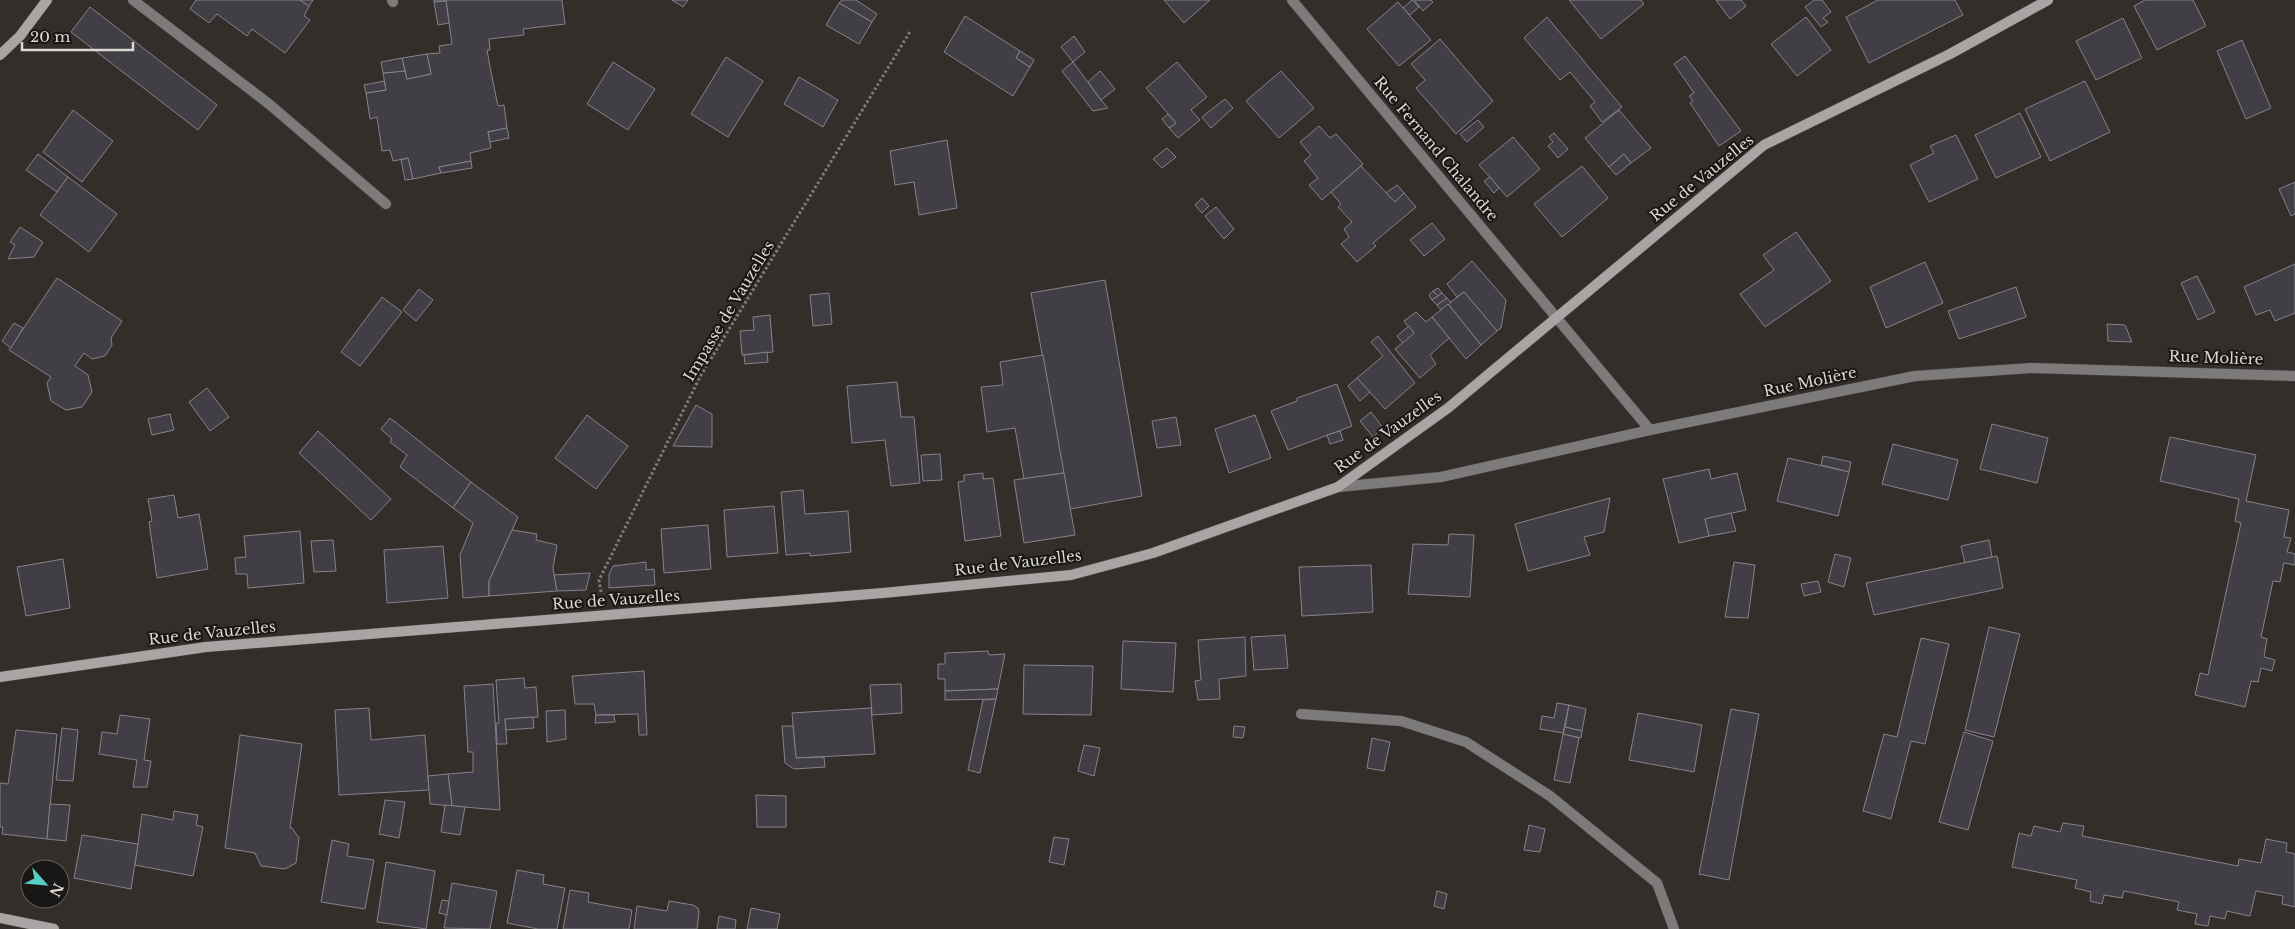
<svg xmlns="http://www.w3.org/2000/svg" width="2295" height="929" font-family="'Libre Baskerville',serif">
	<rect width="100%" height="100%" fill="#332e2a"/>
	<g fill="#413f45" stroke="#85838a">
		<path d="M196,0H300L309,6L304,16L310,20L285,53L252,29L247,36L217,14L209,23L190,9Z"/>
		<path d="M300,0H313L309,6Z"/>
		<path d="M434,0H562L565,24L523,29L524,35L489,39L490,50H487L491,72L498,106L504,105L507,128L488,132L491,148L470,153L471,161L439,167L441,173L413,179L408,158L393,161L390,150L382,151L377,117L370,119L366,93L386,90L383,73L405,71L407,79L431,74L427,54L440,53L439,46L452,44L446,1L434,2Z"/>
		<path d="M672,0H688L683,7Z"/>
		<path d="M842,0H856L877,14L872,22L839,3Z"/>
		<path d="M1164,0H1210L1184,23Z"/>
		<path d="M1412,0L1419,7L1410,15L1403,8Z"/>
		<path d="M1414,0H1431L1433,2L1423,11Z"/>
		<path d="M1569,0H1641L1644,4L1601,39Z"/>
		<path d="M1716,0H1741L1746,6L1730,19Z"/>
		<path d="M1814,0H1822L1831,12L1823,18L1828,22L1821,27L1805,7Z"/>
		<path d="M1878,0H1955L1963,15L1869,63L1846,17Z"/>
		<path d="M2145,0H2193L2206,26L2157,50L2134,6Z"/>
		<path d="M446,1L449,23L438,25L434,2Z"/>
		<path d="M1398,2L1431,40L1399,66L1367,29Z"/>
		<path d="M839,3L872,22L859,44L826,25Z"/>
		<path d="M90,7L217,105L198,130L71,32Z"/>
		<path d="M965,16L1020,51L1016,58L1030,67L1013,96L944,52Z"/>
		<path d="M1547,17L1622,107L1602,122L1590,106L1595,102L1570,72L1560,80L1524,38Z"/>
		<path d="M1806,17L1831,50L1797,76L1771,44Z"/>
		<path d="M2123,18L2142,58L2096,80L2076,41Z"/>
		<path d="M1074,36L1085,52L1073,62L1061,47Z"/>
		<path d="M1440,39L1493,101L1456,134L1416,88L1425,80L1411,64Z"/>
		<path d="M2242,40L2271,108L2246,119L2217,51Z"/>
		<path d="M1020,51L1034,60L1030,67L1016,58Z"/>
		<path d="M427,54L431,74L407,79L402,58Z"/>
		<path d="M1685,56L1741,131L1719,146L1690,103L1693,101L1689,96L1694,93L1674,64Z"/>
		<path d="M726,57L763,81L728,137L691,114Z"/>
		<path d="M402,58L405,71L383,73L381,62Z"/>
		<path d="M613,62L655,89L628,130L587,104Z"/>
		<path d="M1073,62L1101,100L1108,108L1093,111L1062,71Z"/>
		<path d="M1177,62L1207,97L1191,110L1200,120L1178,138L1169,128L1176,123L1146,88Z"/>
		<path d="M1100,71L1115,89L1101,100L1088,82Z"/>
		<path d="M1281,71L1314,108L1279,138L1246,101Z"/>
		<path d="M799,77L838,100L823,127L784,104Z"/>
		<path d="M384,81L386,90L366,93L364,85Z"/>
		<path d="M2085,81L2110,132L2050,161L2025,109Z"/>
		<path d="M1225,99L1233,108L1211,128L1202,117Z"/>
		<path d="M73,110L113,141L82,182L43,152Z"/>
		<path d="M1619,110L1651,148L1631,163L1624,154L1609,167L1585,138Z"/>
		<path d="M2020,113L2041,157L1996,178L1975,135Z"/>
		<path d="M1168,114L1176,123L1169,128L1162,119Z"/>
		<path d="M1478,120L1484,127L1467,142L1460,134Z"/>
		<path d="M1319,126L1330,138L1336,134L1363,164L1322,200L1309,185L1318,178L1304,161L1311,155L1300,142Z"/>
		<path d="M507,128L509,138L490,142L488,132Z"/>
		<path d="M1554,133L1568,149L1558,158L1548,146L1553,142L1549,137Z"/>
		<path d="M1956,135L1978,179L1929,202L1910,165L1934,153L1930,146Z"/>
		<path d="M1513,137L1540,169L1507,197L1479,165Z"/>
		<path d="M947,140L957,208L919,215L914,182L895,185L890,151Z"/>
		<path d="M1167,148L1176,157L1162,168L1153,159Z"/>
		<path d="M38,154L68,177L57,192L26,170Z"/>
		<path d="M1624,154L1631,163L1616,175L1609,167Z"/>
		<path d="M408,158L413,179L405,180L401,160Z"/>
		<path d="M471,161L472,168L441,173L439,167Z"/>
		<path d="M1361,166L1395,202L1404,193L1416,207L1373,243L1376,246L1357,262L1341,244L1349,237L1344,229L1352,222L1338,207L1341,204L1331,192Z"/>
		<path d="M1582,166L1608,198L1562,237L1534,204Z"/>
		<path d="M68,177L117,214L89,252L40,215Z"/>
		<path d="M1490,177L1499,188L1494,193L1484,181Z"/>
		<path d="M2295,182V214L2291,216L2279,189Z"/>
		<path d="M1397,185L1404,193L1395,202L1386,193Z"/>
		<path d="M1202,198L1209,206L1202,213L1195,205Z"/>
		<path d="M1216,207L1234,229L1224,239L1205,216Z"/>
		<path d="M1432,223L1445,239L1424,256L1410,240Z"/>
		<path d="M20,227L43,242L34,257L8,259L15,245L10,242Z"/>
		<path d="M1796,232L1831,281L1765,327L1740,294L1774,270L1763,255Z"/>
		<path d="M1472,261L1506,300L1501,328L1497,331L1464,292L1457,297L1447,284Z"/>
		<path d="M1925,262L1943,303L1886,328L1870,287Z"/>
		<path d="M2295,264V313L2275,321L2270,310L2256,315L2244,287Z"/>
		<path d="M2197,276L2215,312L2198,320L2181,283Z"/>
		<path d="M57,278L122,321L111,338L112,345L105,356L92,359L84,353L75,366L88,375L92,392L82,407L66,410L51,401L47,383L51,377L9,350Z"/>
		<path d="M1105,280L1142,496L1070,509L1031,293Z"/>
		<path d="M2016,287L2026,317L1959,339L1948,311Z"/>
		<path d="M1438,288L1442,293L1438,296L1433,291Z"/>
		<path d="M419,289L433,300L416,321L403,310Z"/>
		<path d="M1433,291L1438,296L1432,300L1429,295Z"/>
		<path d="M1464,292L1497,331L1481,345L1448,304Z"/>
		<path d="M829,293L832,324L813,326L810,295Z"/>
		<path d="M1442,293L1447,298L1437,305L1432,300Z"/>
		<path d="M382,297L402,312L360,366L341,352Z"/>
		<path d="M1447,298L1451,303L1441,310L1437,305Z"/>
		<path d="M1448,304L1481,345L1466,359L1432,317Z"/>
		<path d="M1416,312L1426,322L1432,317L1449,338L1430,355L1436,364L1420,378L1395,349L1414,333L1404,321Z"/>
		<path d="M770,315L773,352L742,355L740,331L754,330L753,317Z"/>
		<path d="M14,323L23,328L11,348L2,341Z"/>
		<path d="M2107,324L2125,325L2132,342L2108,341Z"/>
		<path d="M1409,326L1414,333L1403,343L1397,336Z"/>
		<path d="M1378,336L1415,383L1385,409L1357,378L1383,356L1371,342Z"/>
		<path d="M767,352L768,362L745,364L744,355Z"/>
		<path d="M1043,355L1064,473L1024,479L1015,428L987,432L981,387L1003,385L1000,362Z"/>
		<path d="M1357,378L1370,392L1360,401L1348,386Z"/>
		<path d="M897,382L901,417H914L920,483L891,486L885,440L852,443L847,386Z"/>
		<path d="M1337,384L1352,426L1288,450L1271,411L1297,401V398Z"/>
		<path d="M207,388L229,417L210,431L189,402Z"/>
		<path d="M696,405L712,414V447L673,446Z"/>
		<path d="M1371,412L1383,428L1373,437L1360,421Z"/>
		<path d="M170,414L174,430L152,435L148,419Z"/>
		<path d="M587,415L628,446L596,489L555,458Z"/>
		<path d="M1255,415L1271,458L1229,473L1215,429Z"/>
		<path d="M1176,417L1181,445L1157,448L1152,421Z"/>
		<path d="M390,418L471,482L453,508L400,467L407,455L390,442L392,439L381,429Z"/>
		<path d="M1992,424L2048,438L2037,483L1980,469Z"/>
		<path d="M318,431L391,499L371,520L299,453Z"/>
		<path d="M1340,431L1343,440L1330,444L1327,435Z"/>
		<path d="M2170,437L2256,455L2246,501L2289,510L2284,537L2291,538L2287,552L2295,554V565L2284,563L2280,582L2273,581L2261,637L2267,639L2264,657L2275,660L2272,671L2261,668L2258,682L2251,681L2245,707L2195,695L2200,673L2208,675L2241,523L2235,521L2239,499L2160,481Z"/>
		<path d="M1893,444L1958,460L1948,500L1882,484Z"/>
		<path d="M940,454L942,480L923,481L921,455Z"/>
		<path d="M1823,456L1851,462L1849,472L1821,465Z"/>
		<path d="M1788,458L1849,472L1838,516L1777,501Z"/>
		<path d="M1709,469L1711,479L1737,473L1746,510L1705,519L1709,536L1679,543L1663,479Z"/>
		<path d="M983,473V479L993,478L1001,536L965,541L958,482L964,481V475Z"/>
		<path d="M1064,473L1075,535L1024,543L1014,480Z"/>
		<path d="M471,482L518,517L489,581V596L463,598L460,555L473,523L453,508Z"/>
		<path d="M803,490L805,514L848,511L851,552L810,556V553L786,555L781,492Z"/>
		<path d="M174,495L178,518L199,514L208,569L157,578L149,522L152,521L148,499Z"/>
		<path d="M1610,498L1604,532L1584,537L1590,555L1528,571L1515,524Z"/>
		<path d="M774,506L778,553L727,557L724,510Z"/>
		<path d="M1731,513L1736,531L1709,536L1705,519Z"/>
		<path d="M708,525L711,569L664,573L661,529Z"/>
		<path d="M512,530L537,534L536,540L557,545L553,568L557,591L489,596V581Z"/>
		<path d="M300,531L304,583L248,588L247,574H236L235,558L246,557L244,536Z"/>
		<path d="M1449,534L1474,535L1470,597L1408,594L1413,544L1448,545Z"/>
		<path d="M333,540L336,571L314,572L311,541Z"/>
		<path d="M1989,540L1992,557L1965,563L1961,546Z"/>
		<path d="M443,546L448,598L387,603L384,550Z"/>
		<path d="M1835,554L1851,558L1844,587L1828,582Z"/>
		<path d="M1997,556L2003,588L1874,615L1866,583Z"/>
		<path d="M63,559L70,608L26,616L17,567Z"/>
		<path d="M646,562V570L654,569L655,585L609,588V574L613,566Z"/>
		<path d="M1734,562L1755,565L1748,618L1725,617Z"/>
		<path d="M1371,565L1373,612L1302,616L1299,567Z"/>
		<path d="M590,573L586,590L557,591L554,575Z"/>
		<path d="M1818,581L1821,592L1804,596L1801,584Z"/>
		<path d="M1989,627L2020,634L1994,737L1965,730Z"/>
		<path d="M1285,635L1288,668L1254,670L1251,637Z"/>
		<path d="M1245,637L1246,676L1219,679L1220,699L1198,700L1195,681L1201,680L1198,640Z"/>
		<path d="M1921,638L1949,644L1925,744L1911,741L1891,819L1863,811L1884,734L1897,737Z"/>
		<path d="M1123,641L1176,643L1173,692L1121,689Z"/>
		<path d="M988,651L989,655L1005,654L998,689L945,691V679H938V664H945V653Z"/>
		<path d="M1024,665L1093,666L1091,715L1023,714Z"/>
		<path d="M644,671L647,735H639L638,714L596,715L594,704H575L572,676Z"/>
		<path d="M524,678L525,688L536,687L538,717L505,719L507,744H497L496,723H499L496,680Z"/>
		<path d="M493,684L500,810L452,806L448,774L473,772V752H468L464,686Z"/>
		<path d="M901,684L902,713L872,715L870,685Z"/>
		<path d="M998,689L996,699L945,700V691Z"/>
		<path d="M996,699L980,773L968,770L983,700Z"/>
		<path d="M1557,703L1569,705L1563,733L1540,729L1542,716L1554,718Z"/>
		<path d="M1569,705L1586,709L1582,731L1565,727Z"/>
		<path d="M369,708L371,740L425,735L429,790L339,795L335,710Z"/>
		<path d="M871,708L875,754L796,758L792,713Z"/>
		<path d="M1731,709L1759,714L1729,880L1699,874Z"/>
		<path d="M565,710L566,739L547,742L546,711Z"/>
		<path d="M1638,713L1702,725L1694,772L1629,760Z"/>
		<path d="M120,715L150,719L144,760L151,761L147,787H133L137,760L99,754L102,732L117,734Z"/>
		<path d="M596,715H614L615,722L595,723Z"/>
		<path d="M533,717L534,728L506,730L505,719Z"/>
		<path d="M782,726H793L796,758L824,757L825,767L794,769L785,763Z"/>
		<path d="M1234,726L1245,727L1243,738L1233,737Z"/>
		<path d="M1565,727L1582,731L1581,738L1563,734Z"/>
		<path d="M62,728L78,730L73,781L56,780Z"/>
		<path d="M16,730L57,734L47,839L2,834L3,827H0V783L8,784Z"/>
		<path d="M1964,732L1993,741L1968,830L1939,822Z"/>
		<path d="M1563,734L1579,738L1570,783L1554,780Z"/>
		<path d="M240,735L302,744L290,828H292L299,838L296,863L285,869L261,866L255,853L225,848Z"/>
		<path d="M1372,738L1390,742L1384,771L1367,768Z"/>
		<path d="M1084,745L1100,748L1094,776L1078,771Z"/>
		<path d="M448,774L452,806L430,804L428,776Z"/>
		<path d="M756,795L786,796V827H757Z"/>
		<path d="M385,800L405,802L399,838L379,834Z"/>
		<path d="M50,804L70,805L66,841L47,839Z"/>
		<path d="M445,805L465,807L460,835L441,832Z"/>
		<path d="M174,811L198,815L196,825L203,827L193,876L135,865L142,814L173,820Z"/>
		<path d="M2063,823L2084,826L2082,836L2238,866L2239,859L2261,863L2266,839L2287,843L2286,852L2295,854V907L2282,904L2283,896L2256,891L2250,916L2227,911L2225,919L2210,916L2208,926L2195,924L2197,914L2177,910L2179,902L2124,891L2122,898L2104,895L2102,904L2090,901L2091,892L2075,888L2077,880L2012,867L2019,833L2031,836L2034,826L2060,832Z"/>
		<path d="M1529,825L1545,829L1540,852L1524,850Z"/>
		<path d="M82,835L138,844L131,889L74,878Z"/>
		<path d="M1054,837L1069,839L1064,865L1049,862Z"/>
		<path d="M332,840L349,844L347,856L374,860L365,909L321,902Z"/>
		<path d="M386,862L435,871L426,929L377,922Z"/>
		<path d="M517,870L544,875L543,884L565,888L557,929H538L507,923Z"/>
		<path d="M452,883L497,891L490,929L444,928Z"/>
		<path d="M570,890L589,893L588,902L632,910L629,929H563Z"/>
		<path d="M1437,891L1447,894L1444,909L1434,906Z"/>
		<path d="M442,900L449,901L447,915L439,913Z"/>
		<path d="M669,901L693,905L698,908L699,913L697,929H634L637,906L667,911Z"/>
		<path d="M751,908L780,914L777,929H747Z"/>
		<path d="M719,916L736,920L735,929H717Z"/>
	</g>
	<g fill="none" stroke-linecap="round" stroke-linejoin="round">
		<g stroke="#4e4945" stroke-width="11">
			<path id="lane" d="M1301,714L1401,721L1466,742L1550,796L1657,883L1674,929"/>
		</g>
		<g stroke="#4e4945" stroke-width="11">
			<g id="street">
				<path d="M133,0L269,104L386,204"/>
				<path d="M392,0L393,2"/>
				<path d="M1292,0L1650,430"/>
				<path d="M1338,487L1441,477L1650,430L1915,376L2031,368L2295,376"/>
			</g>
		</g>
		<g stroke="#4e4945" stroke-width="11">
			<g id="secondary">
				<path d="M0,55L20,36L47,0"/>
				<path d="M0,677L206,647L883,593L1071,575L1153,553L1338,487L1448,408L1764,145L1950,54L2048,0"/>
				<path d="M0,918L54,929"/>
			</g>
		</g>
		<path stroke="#817c79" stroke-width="3" stroke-dasharray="2.5 2.5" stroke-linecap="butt" d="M601,592L599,580L700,377L911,30"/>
		<use href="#lane" stroke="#7d7a7b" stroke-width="10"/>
		<use href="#street" stroke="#7d7a7b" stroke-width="10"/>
		<use href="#secondary" stroke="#aaa4a5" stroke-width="10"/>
	</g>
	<g text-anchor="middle" stroke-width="4" stroke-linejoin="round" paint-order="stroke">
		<g font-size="15" fill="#dad7d4" stroke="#191715">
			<text transform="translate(1436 149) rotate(50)" y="5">Rue Fernand Chalandre</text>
			<text transform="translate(1702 178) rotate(-39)" y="5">Rue de Vauzelles</text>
			<text transform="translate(729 311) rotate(-59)" y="5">Impasse de Vauzelles</text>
			<text transform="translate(2216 358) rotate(2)" y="5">Rue Molière</text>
			<text transform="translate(1810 382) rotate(-12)" y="5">Rue Molière</text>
			<text transform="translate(1388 432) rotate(-36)" y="5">Rue de Vauzelles</text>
			<text transform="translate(1018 563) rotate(-7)" y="5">Rue de Vauzelles</text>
			<text transform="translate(616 600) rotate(-4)" y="5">Rue de Vauzelles</text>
			<text transform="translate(212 633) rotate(-6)" y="5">Rue de Vauzelles</text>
		</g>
	</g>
	<g transform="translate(45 884) rotate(117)"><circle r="24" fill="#191715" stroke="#666461"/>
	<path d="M0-4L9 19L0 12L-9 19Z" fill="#55cec6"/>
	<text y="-8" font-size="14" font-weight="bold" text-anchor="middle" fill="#dad7d4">N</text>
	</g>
	<path d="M22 42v8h111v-8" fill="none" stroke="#dad7d4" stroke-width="2.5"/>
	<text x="30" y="42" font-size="15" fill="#dad7d4" stroke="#191715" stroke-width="4" paint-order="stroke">20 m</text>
</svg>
